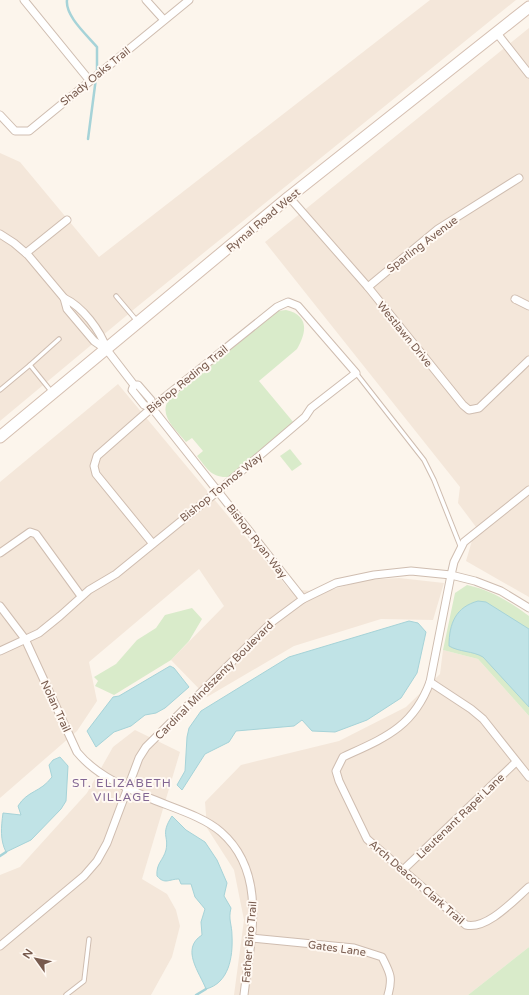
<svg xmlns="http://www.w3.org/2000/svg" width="529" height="995" font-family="'Varela Round',sans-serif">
	<rect width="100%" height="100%" fill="#fcf5ec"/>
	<g fill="#f4e7da">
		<path d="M430,0H516L138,306L0,421V153L20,162L99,257Z"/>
		<path d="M529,28V597L466,561L476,527L458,503L460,487L265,242Z"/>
		<path d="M118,384L289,589L324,592L365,580L399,578L444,583L433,620L381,619L294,646L207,697L171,660L224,606L199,569L89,662L97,701L77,731L0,798V482Z"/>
		<path d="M443,650L478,659L529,716V947L468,995H234L244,920L234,870L207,828L205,802L241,765L339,741L406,707L440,674Z"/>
		<path d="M135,730L180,752L142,879L167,894L176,910L180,926L172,957L151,995H0V875L20,867L87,793L113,747Z"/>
	</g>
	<g fill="#d9ebca">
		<path d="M286,310C309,315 307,332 297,349L259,381L294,423L228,477C211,478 206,467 197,456L203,451L192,438L186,442C176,430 159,416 168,401L278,311Z"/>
		<path d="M290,449L302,464L292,471L280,456Z"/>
		<path d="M467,585C491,590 510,602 529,616V716L478,659L443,650L455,593Z"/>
		<path d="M192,608L202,619L189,641L171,660L114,695L95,686L98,681L94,677L116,664L137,640L156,628L165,615Z"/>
		<path d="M529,947V995H468Z"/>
	</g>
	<g fill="#c0e3e6" stroke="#a6d3d8">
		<path d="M478,601L486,602L529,629V707L483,657C473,651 459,652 449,646C449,623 456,607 478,601Z"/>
		<path d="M409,621L418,623L426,632L417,673L401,698L367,720L335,732L312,731L302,720L294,726L236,731L229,742L205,754L182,790L177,785L185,771L187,737L189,728L201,711L289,657Z"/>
		<path d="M170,666L174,668L189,687L165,708L156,713L145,715L131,726L114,732L96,747L87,731L113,697L119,696Z"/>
		<path d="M60,757L68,766L66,801L61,809L31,840L6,852C0,840 1,828 3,813L21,815L18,806C28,790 40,793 52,777L49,765L53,760Z"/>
		<path d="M172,816L186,830L205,842L217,860L227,883L224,896L231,908C228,920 232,924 232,936C233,957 229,983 206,989C200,973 180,949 202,935L201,922L205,909L195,897L191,884H181L179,879C169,879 165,885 157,876C156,863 163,861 166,850C169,835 160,835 172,816Z"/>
	</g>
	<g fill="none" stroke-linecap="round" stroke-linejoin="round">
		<g stroke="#a6d3d8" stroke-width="2.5">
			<path d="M67,0C65,16 87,35 97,47V73"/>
			<path d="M88,139L96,78"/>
			<path d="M0,856L6,852"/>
			<path d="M196,995L206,989"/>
		</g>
		<g stroke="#cfbdb0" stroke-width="5.5">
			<g id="lane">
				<path d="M116,296L137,321"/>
				<path d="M30,365L59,339"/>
				<path d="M356,373L424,460L434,480L461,548"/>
				<path d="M0,390L30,365L51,391"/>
				<path d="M66,995L84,981L89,939"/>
			</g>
		</g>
		<g stroke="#cfbdb0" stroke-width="9">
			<g id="street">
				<path d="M24,0L90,81"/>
				<path d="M146,0L164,20"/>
				<path d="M496,32L529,74"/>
				<path d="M0,115L15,131H29L189,0"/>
				<path d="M289,197L368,287L463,405L469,410L479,408L529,360"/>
				<path d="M0,234L14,243L28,255L64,298L67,309L94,341L107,350L134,385H138L151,400L152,408L303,599"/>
				<path d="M26,253L67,220"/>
				<path d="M368,287L438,229L519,178"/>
				<path d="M64,298C83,307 100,330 107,350"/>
				<path d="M515,299L529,306"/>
				<path d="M134,385L132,390L144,405L152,408"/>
				<path d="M529,490L464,542L454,562L451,575L430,682C413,728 384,738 343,757L336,771L339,781L367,839L466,925C487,930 514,900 529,887"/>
				<path d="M0,553L30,532L36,534L81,596"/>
				<path d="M0,606L25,639L77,752C96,775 121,785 147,797C170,807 203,816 221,832C269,874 250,941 244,995"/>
				<path d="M0,651L39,633L60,616L89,590L116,574L218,491L305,417L311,408L356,373L298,306L288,302L277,307L155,405L97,456L94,466L96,474L153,544"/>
				<path d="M430,682L471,709L483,719L529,777"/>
				<path d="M403,870L516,762"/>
				<path d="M251,938L354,948L382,957C390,973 393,977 388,995"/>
				<path d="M0,946L84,876L97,861L107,843L139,758L146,747L272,622L303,599L336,583L374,575L411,571L451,575L475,581L501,591L529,608"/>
			</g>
		</g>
		<g stroke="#d5bfb1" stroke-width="13">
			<path id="secondary" d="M0,437L289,197L529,7"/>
		</g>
		<use href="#lane" stroke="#fff" stroke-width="3.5"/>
		<use href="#street" stroke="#fff" stroke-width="7"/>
		<use href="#secondary" stroke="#fff" stroke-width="11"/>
	</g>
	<g text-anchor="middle" stroke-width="4" stroke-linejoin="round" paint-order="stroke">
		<g font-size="11" fill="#785b4e" stroke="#fff9f3">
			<text transform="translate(95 76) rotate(-39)" y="4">Shady Oaks Trail</text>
			<text transform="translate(263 220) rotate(-40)" y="4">Rymal Road West</text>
			<text transform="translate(422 244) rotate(-37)" y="4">Sparling Avenue</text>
			<text transform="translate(405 334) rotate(51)" y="4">Westlawn Drive</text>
			<text transform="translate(187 379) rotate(-39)" y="4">Bishop Reding Trail</text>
			<text transform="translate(221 487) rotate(-39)" y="4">Bishop Tonnos Way</text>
			<text transform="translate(257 541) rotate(52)" y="4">Bishop Ryan Way</text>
			<text transform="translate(214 680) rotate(-45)" y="4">Cardinal Mindszenty Boulevard</text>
			<text transform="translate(56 706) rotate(65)" y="4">Nolan Trail</text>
			<text transform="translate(460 816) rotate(-44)" y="4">Lieutenant Rapei Lane</text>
			<text transform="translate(417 882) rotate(41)" y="4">Arch Deacon Clark Trail</text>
			<text transform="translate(249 942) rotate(-85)" y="4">Father Biro Trail</text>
			<text transform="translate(337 948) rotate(8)" y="4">Gates Lane</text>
		</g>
		<g font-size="12" letter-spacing="1" fill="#826693" stroke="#fff9f3">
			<text x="122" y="787">ST. ELIZABETH<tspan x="122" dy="14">VILLAGE</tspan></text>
		</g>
	</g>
	<g transform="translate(36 959) rotate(303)" stroke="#fff9f3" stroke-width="3" paint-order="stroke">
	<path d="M0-3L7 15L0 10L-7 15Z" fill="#785b4e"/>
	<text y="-6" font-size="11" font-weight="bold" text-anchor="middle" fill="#785b4e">N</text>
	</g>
</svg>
